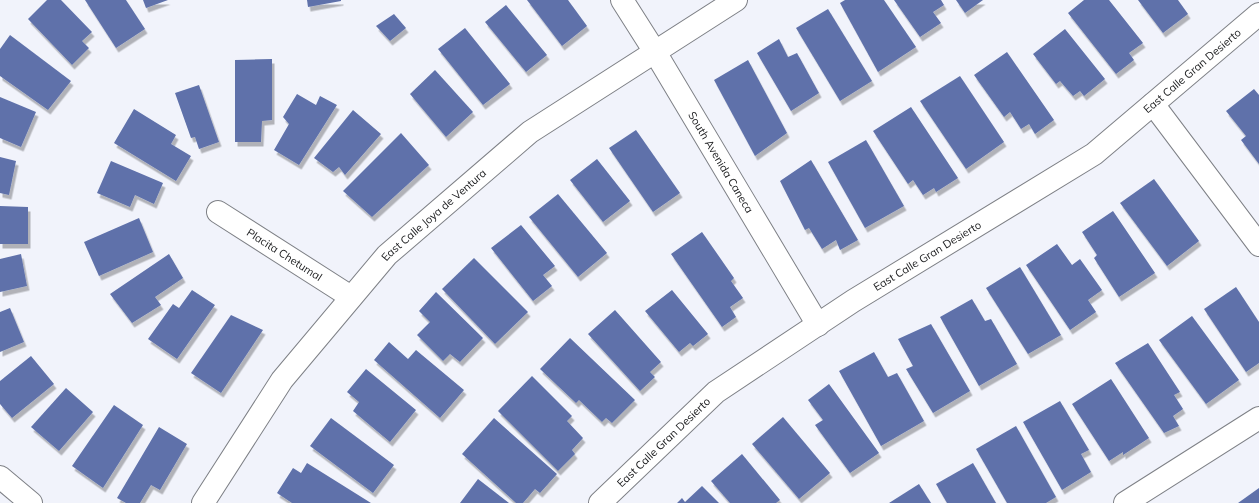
<svg xmlns="http://www.w3.org/2000/svg" width="1259" height="503" font-family="Mulish,sans-serif">
	<defs>
		<filter id="shadow"><feDropShadow dx="2.5" dy="4.5" stdDeviation="0" flood-color="#0004"/></filter>
	</defs>
	<rect width="100%" height="100%" fill="#f1f3fb"/>
	<g fill="#5f71aa" filter="url(#shadow)">
		<path d="M47,0H61L92,32L82,41L89,48L72,65L28,19Z"/>
		<path d="M85,0H126L145,29L116,48Z"/>
		<path d="M143,0H168L146,8Z"/>
		<path d="M307,0H341V1L308,7Z"/>
		<path d="M527,0H568L587,26L562,46Z"/>
		<path d="M845,0H884L916,47L878,72L840,3Z"/>
		<path d="M894,0H941L944,5L933,12L941,23L920,37Z"/>
		<path d="M956,0H983L965,13Z"/>
		<path d="M1084,0H1109L1143,43L1129,53L1134,60L1116,74L1068,13Z"/>
		<path d="M1138,0H1178L1188,14L1163,33Z"/>
		<path d="M506,5L547,55L526,72L485,22Z"/>
		<path d="M828,9L872,81L840,101L796,28Z"/>
		<path d="M394,14L406,28L390,41L376,26Z"/>
		<path d="M465,28L510,84L483,105L438,49Z"/>
		<path d="M1065,29L1105,79L1084,96L1080,91L1073,96L1060,81L1056,84L1033,54Z"/>
		<path d="M10,35L71,81L48,110L0,76V49Z"/>
		<path d="M779,39L788,57L797,53L819,93L791,111L757,53Z"/>
		<path d="M1007,52L1054,120L1035,134L1029,124L1021,129L1010,112L1004,117L974,75Z"/>
		<path d="M272,59V120L262,121L261,142H235V60Z"/>
		<path d="M748,60L787,133L755,156L714,80Z"/>
		<path d="M435,70L473,112L446,137L410,94Z"/>
		<path d="M960,76L1004,142L966,169L920,101Z"/>
		<path d="M199,85L219,142L199,149L195,137L191,138L175,93Z"/>
		<path d="M1254,89L1259,95V164L1241,140L1246,136L1226,111Z"/>
		<path d="M297,94L316,105L320,96L337,105L299,165L274,150L289,124L283,117Z"/>
		<path d="M0,97L36,112L21,147L0,138Z"/>
		<path d="M911,107L958,178L936,192L934,188L923,195L913,180L908,184L873,131Z"/>
		<path d="M134,109L176,135L171,144L191,156L176,181L114,143Z"/>
		<path d="M353,110L381,134L345,175L339,167L333,172L314,158Z"/>
		<path d="M636,130L680,193L653,212L609,148Z"/>
		<path d="M401,133L429,165L372,217L343,191Z"/>
		<path d="M866,140L904,206L865,228L828,162Z"/>
		<path d="M0,157L16,161L9,195L0,193Z"/>
		<path d="M597,159L630,201L603,222L570,180Z"/>
		<path d="M811,160L858,240L840,250L836,240L822,249L809,228L805,230L780,181Z"/>
		<path d="M111,161L163,183L154,204L135,195L130,207L97,193Z"/>
		<path d="M1154,179L1199,241L1167,266L1120,203Z"/>
		<path d="M558,194L607,253L578,277L529,217Z"/>
		<path d="M0,206L28,207V244H0Z"/>
		<path d="M1113,211L1155,273L1119,297L1094,258L1097,255L1082,232Z"/>
		<path d="M139,218L153,252L99,276L84,242Z"/>
		<path d="M521,225L555,266L543,275L552,286L533,301L491,248Z"/>
		<path d="M702,232L734,278L731,281L743,298L730,307L736,317L722,327L671,254Z"/>
		<path d="M1057,244L1072,265L1080,259L1102,290L1088,300L1096,312L1070,330L1026,265Z"/>
		<path d="M21,254L27,286L0,292V259Z"/>
		<path d="M169,254L183,278L155,297L161,305L132,323L110,294Z"/>
		<path d="M474,258L528,312L495,344L442,289Z"/>
		<path d="M1020,267L1061,335L1028,354L986,288Z"/>
		<path d="M1236,287L1259,322V363L1246,372L1204,309Z"/>
		<path d="M192,290L215,305L177,359L148,339L173,304L179,308Z"/>
		<path d="M672,290L708,334L693,346L690,343L679,352L645,311Z"/>
		<path d="M436,292L483,338L460,362L450,354L443,361L417,335L430,322L419,311Z"/>
		<path d="M972,299L985,321L991,319L1017,364L979,386L940,317Z"/>
		<path d="M10,308L24,342L0,352V312Z"/>
		<path d="M615,310L661,362L650,372L655,377L640,391L588,334Z"/>
		<path d="M231,315L263,330L221,393L191,373Z"/>
		<path d="M1192,316L1239,380L1206,404L1159,340Z"/>
		<path d="M931,324L970,391L933,413L906,369L913,366L898,339Z"/>
		<path d="M570,338L635,400L612,423L606,418L602,422L579,400L576,403L540,369Z"/>
		<path d="M389,342L408,359L416,350L464,390L440,418L374,360Z"/>
		<path d="M1148,343L1180,392L1174,395L1183,409L1173,416L1179,426L1164,433L1115,363Z"/>
		<path d="M874,352L888,377L897,373L924,421L881,446L839,371Z"/>
		<path d="M31,356L54,384L12,418L0,404V381Z"/>
		<path d="M366,369L416,410L390,442L353,411L359,402L347,392Z"/>
		<path d="M532,376L572,416L567,421L583,438L572,450L575,454L558,471L498,411Z"/>
		<path d="M1111,379L1149,438L1123,455V452L1109,461L1072,404Z"/>
		<path d="M829,384L879,453L850,473L815,425L823,420L808,400Z"/>
		<path d="M66,388L93,412L59,451L31,427Z"/>
		<path d="M1060,401L1089,450L1081,454L1091,472L1062,490L1023,422Z"/>
		<path d="M114,405L143,425L103,488L72,466Z"/>
		<path d="M783,417L830,473L799,499L752,444Z"/>
		<path d="M331,418L394,465L373,493L310,446Z"/>
		<path d="M494,418L557,474L540,493L535,489L523,503H516L462,454Z"/>
		<path d="M1016,426L1056,497L1046,503H1007L976,449Z"/>
		<path d="M159,427L187,444L160,490L151,485L140,503H126L117,498Z"/>
		<path d="M742,454L780,500L776,503H730L711,481Z"/>
		<path d="M307,463L371,503H292L277,493L293,468L301,473Z"/>
		<path d="M973,463L996,503H947L936,484Z"/>
		<path d="M478,479L509,503H460Z"/>
		<path d="M919,484L931,503H889Z"/>
		<path d="M702,486L719,503H677L682,498L685,502Z"/>
		<path d="M1259,488V503H1238Z"/>
	</g>
	<g fill="none" stroke-linecap="round" stroke-linejoin="round">
		<g stroke="#7e8086" stroke-width="24">
			<g id="street">
				<path id="s1" d="M622,0L655,52L818,325"/>
				<path d="M1153,104L1259,245"/>
				<path id="s2" d="M218,212L351,297"/>
				<path d="M0,477L31,503"/>
				<path id="s3" d="M203,503L282,380L387,255L530,132L736,0"/>
				<path id="s4" d="M600,503L716,392L853,301L1094,154L1259,14"/>
				<path d="M1125,503L1259,418"/>
			</g>
		</g>
		<use href="#street" stroke="#fff" stroke-width="22"/>
	</g>
	<g text-anchor="middle" stroke-width="3.5" stroke-linejoin="round" paint-order="stroke">
		<g font-size="11" fill="#18191b" stroke="#f1f3fb">
			<text dy="4" stroke="none"><textPath href="#s4" startOffset="736">East Calle Gran Desierto</textPath></text>
			<text dy="4" stroke="none"><textPath href="#s1" startOffset="190">South Avenida Caneca</textPath></text>
			<text dy="4" stroke="none"><textPath href="#s3" startOffset="371">East Calle Joya de Ventura</textPath></text>
			<text dy="4" stroke="none"><textPath href="#s2" startOffset="79">Placita Chetumal</textPath></text>
			<text dy="4" stroke="none"><textPath href="#s4" startOffset="412">East Calle Gran Desierto</textPath></text>
			<text dy="4" stroke="none"><textPath href="#s4" startOffset="88">East Calle Gran Desierto</textPath></text>
		</g>
	</g>
</svg>
